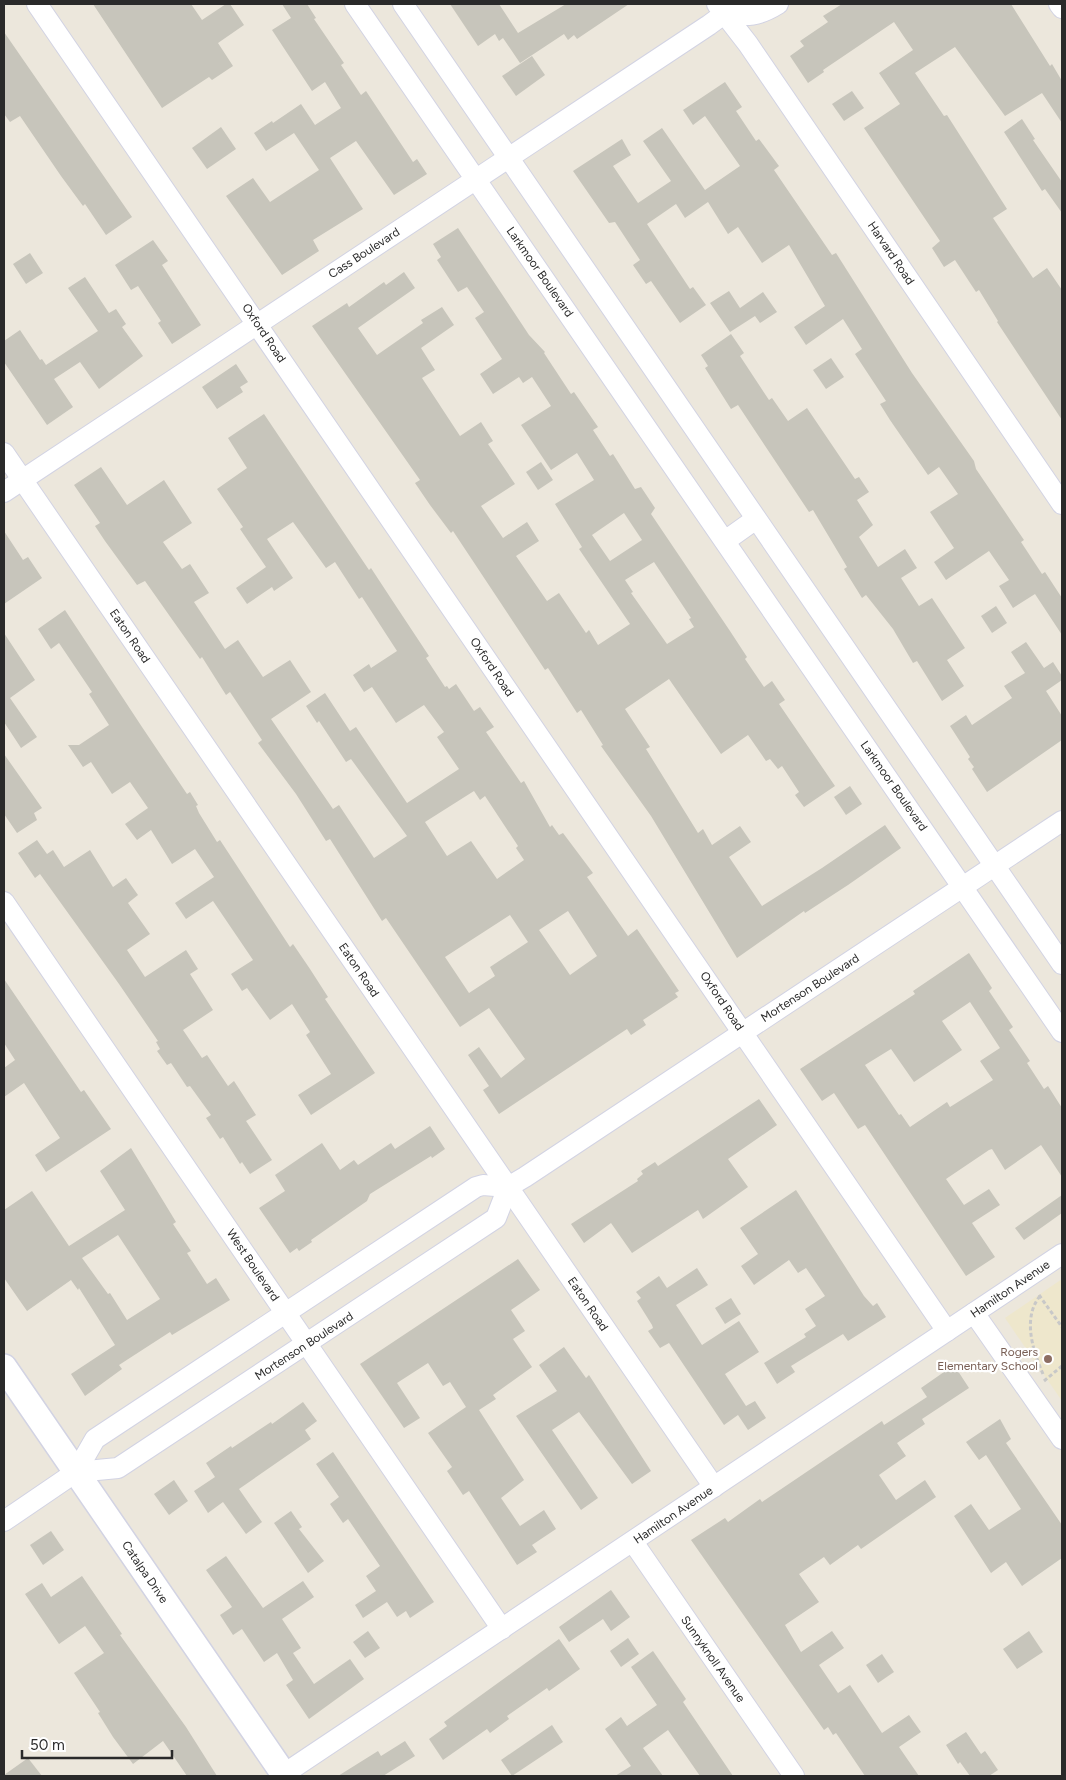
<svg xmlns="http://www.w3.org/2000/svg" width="1066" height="1780" font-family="Figtree,sans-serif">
	<rect width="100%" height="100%" fill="#ece7dc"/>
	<path fill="#eee7cc" d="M1062,1279V1401L1005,1318Z"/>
	<g fill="#c7c5bb" fill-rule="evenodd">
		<path d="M93,4H191L202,20L226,4H230L244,25L218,43L233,66L212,80L209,77L162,108Z"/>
		<path d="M282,4H307L316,18L314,19L344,63L341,65L361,95L366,91L413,162L417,159L427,174L394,195L356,141L330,158L363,209L313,240L319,251L282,275L226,196L253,178L270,202L319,170L294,133L266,151L254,133L272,121L273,123L301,104L315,125L341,108L325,82L312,91L272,30L291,18Z"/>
		<path d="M450,4H499L518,33L566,4H629L577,39L574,35L568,40L564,34L520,63L503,38L499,41L495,34L478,46Z"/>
		<path d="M842,4H1011L1050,66L1052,64L1062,81V123L1042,93L1005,116L955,47L915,73L944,116L947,115L1007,209L993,218L1033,278L1047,268L1062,290V420L997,322L998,321L979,290L976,292L955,260L944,267L932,248L940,241L864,128L900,104L879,73L913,50L894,22L823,70L824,72L808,83L790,56L804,46L800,41L828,22L823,16Z"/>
		<path d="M4,32L132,217L106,235L85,204L83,206L61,176L20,116L10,122L4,114Z"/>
		<path d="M532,56L545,75L516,96L502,76Z"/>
		<path d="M725,82L742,107L736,111L756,141L759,139L779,166L774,170L832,255L836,253L912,373L974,461L976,469L1024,540L1021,542L1042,574L1045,572L1062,598V635L1035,594L1013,608L999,586L1009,580L989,551L946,580L934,562L954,548L930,512L958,494L939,467L928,475L890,420L880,404L886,401L855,354L862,349L843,319L806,345L794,327L825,306L789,245L762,263L738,227L728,234L708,202L685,218L676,204L647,224L690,289L693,287L706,305L680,323L651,281L646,284L633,265L640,260L615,222L609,223L573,171L622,139L631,155L613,166L638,203L671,181L643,141L662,128L705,190L740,166L705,116L693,125L683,110Z"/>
		<path d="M852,91L864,108L844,121L832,104Z"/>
		<path d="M1022,119L1035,139L1033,140L1062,182V213L1045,189L1042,191L1004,132Z"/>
		<path d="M221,127L236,149L207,169L192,148Z"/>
		<path d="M458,228L529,335L545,352L544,353L571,394L574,392L598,427L593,430L610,456L613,454L635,489L641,487L655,508L651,514L730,631L747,657L745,659L764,687L772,681L785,700L779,704L835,786L804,807L795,795L799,792L782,766L778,769L770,759L766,761L748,735L721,754L669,679L625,709L650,747L646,749L698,833L703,829L712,845L740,826L751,842L729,857L762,906L822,868L885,825L901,848L848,885L805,913L804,911L737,958L651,816L601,746L603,745L581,710L577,713L548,668L545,670L453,531L451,533L430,505L415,483L420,480L312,326L347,303L349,307L384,282L386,285L404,272L415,288L358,328L377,355L423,323L421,320L442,307L454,325L421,348L435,370L422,378L460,436L481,422L493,441L488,444L515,484L481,506L503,538L527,522L539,541L516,556L547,601L559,593L586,633L589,630L598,645L630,624L579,549L582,547L555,504L594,480L577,453L551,470L521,425L551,406L532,377L523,383L519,377L493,394L480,374L502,359L475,318L484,312L467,287L458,292L437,260L441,257L433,244ZM624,513L642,540L610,561L592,535ZM654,562L691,618L689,619L694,627L667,644L631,593L633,592L625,580Z"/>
		<path d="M153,240L168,261L162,265L201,325L172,344L158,323L161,321L138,286L131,290L115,265Z"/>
		<path d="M30,253L43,273L26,284L13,264Z"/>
		<path d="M85,277L109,313L116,309L126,324L122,327L143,356L99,389L80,362L54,379L73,407L47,425L4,362V341L20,330L40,360L42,359L46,365L98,331L68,288Z"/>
		<path d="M729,291L740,308L763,292L777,312L760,323L755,316L730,332L710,303Z"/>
		<path d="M731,334L744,353L740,356L769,400L772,398L788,421L807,408L855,479L859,477L869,492L857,500L873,525L859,537L878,567L905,549L917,568L901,578L919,606L932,598L965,648L947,660L964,686L942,701L917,661L913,663L893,629L866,595L862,598L844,569L847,567L813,510L809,512L738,405L731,409L705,368L708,366L701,355Z"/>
		<path d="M831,358L844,377L826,389L813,370Z"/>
		<path d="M236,364L248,382L240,387L243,392L217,409L202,387Z"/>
		<path d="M264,414L369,570L371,568L390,597L429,656L426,658L445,687L447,686L449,689L456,684L474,711L480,707L494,727L486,732L521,783L524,781L550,827L552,825L559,835L563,833L593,873L587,877L628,936L637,929L679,991L675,993L678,997L643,1020L646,1025L631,1035L627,1029L499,1114L483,1090L489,1086L468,1055L479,1047L501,1078L525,1059L489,1008L460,1027L386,918L382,921L330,839L326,841L296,794L258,743L262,740L230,692L226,695L202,657L200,659L145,581L137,585L105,541L95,526L100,523L74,485L101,467L127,505L164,480L192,523L163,542L182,569L190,564L209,593L194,602L225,649L238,640L263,677L290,660L311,692L271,719L333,809L339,805L374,858L407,836L351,759L346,762L319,721L317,723L306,706L325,693L350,731L356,727L407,803L459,769L437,737L444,732L424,705L396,723L372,687L364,692L353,675L369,664L371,668L397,651L362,597L359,599L335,562L326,568L293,522L267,539L293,578L274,591L272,587L247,604L236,588L266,567L240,529L243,527L217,489L247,468L228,438ZM474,791L480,800L485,796L518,846L516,848L524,860L497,879L471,841L447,856L425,822ZM568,911L597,956L570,975L539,930ZM510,915L528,942L490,967L495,976L469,993L445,957Z"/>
		<path d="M541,462L553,480L538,490L526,472Z"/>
		<path d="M4,531L23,560L28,557L42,578L4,604Z"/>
		<path d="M996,606L1007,623L992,633L981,616Z"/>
		<path d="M65,610L142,727L187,794L190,792L198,805L196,806L199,813L217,842L220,840L290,947L293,944L310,969L328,997L325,999L375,1073L311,1115L298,1095L331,1074L306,1035L310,1032L292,1004L270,1020L247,988L242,991L231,974L253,960L213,901L186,919L175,903L214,877L195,849L172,864L151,830L137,840L125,824L148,808L130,782L112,794L91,762L83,767L68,745H79L109,725L89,694L92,692L59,643L51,649L38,629Z"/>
		<path d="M4,633L35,680L10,698L37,737L21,748L4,722Z"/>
		<path d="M1026,642L1044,668L1053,662L1062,676V680L1046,691L1062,716V740L987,792L972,769L974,767L968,759L970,757L950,726L966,715L972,725L1012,698L1004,686L1025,673L1011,652Z"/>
		<path d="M4,754L42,808L34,813L37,820L17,833L4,814Z"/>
		<path d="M850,786L862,804L846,815L834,797Z"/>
		<path d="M37,840L47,854L53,850L64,867L90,850L113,887L126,878L138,895L128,903L150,934L127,950L145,977L186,950L198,969L190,974L213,1010L183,1030L202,1058L207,1055L228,1086L234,1081L256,1115L246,1121L272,1160L250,1174L242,1162L240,1164L223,1137L220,1139L206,1118L211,1115L190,1086L187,1087L171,1063L167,1065L157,1051L160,1049L156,1042L158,1041L119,984L40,874L35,878L18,853Z"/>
		<path d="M969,953L992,988L989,991L1013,1027L1009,1030L1030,1061L1027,1063L1044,1089L1048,1086L1062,1108V1177L1041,1145L1005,1170L992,1149L989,1150L946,1179L964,1205L989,1189L1000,1205L972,1223L995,1257L966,1276L865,1125L858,1129L834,1093L822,1101L800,1069L915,994L913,991ZM970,1002L1000,1048L980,1061L993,1080L950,1107L947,1102L910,1127L901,1114L899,1115L865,1065L891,1049L914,1082L962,1050L942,1021Z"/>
		<path d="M4,979L81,1092L84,1090L111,1129L46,1172L35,1155L60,1138L24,1083L4,1097V1068L15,1060L4,1043Z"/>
		<path d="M759,1099L777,1125L728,1159L748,1187L703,1219L698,1210L632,1253L611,1223L584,1243L571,1224L638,1181L637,1179L643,1174L641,1171L655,1162L658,1166Z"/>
		<path d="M430,1126L445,1149L432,1158L431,1156L370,1194L367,1201L311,1240L312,1242L299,1251L297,1248L290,1253L259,1208L285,1191L275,1175L322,1143L340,1170L354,1160L358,1165L391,1143L395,1149Z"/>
		<path d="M131,1148L176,1222L173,1224L191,1251L187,1253L207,1284L216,1278L230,1300L172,1335L170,1332L119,1365L122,1369L85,1396L71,1374L115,1345L79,1288L78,1290L71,1280L27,1311L4,1278V1210L32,1191L69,1246L125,1210L100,1171ZM118,1235L160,1299L127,1320L110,1293L108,1294L82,1258Z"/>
		<path d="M796,1190L864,1296L873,1306L877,1303L886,1317L848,1341L843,1334L791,1366L795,1372L777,1384L764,1363L806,1337L804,1334L816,1326L805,1309L825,1296L806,1268L798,1273L789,1260L754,1285L741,1266L758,1254L740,1228Z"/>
		<path d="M1062,1195V1213L1024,1240L1015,1228Z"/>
		<path d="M518,1259L540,1290L511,1310L525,1331L513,1339L532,1367L493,1395L496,1399L479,1410L524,1480L501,1498L520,1526L544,1510L556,1529L532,1545L537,1552L517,1565L469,1491L463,1495L447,1471L452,1467L428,1433L466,1407L450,1382L443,1386L428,1363L397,1383L420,1418L404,1428L360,1364Z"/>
		<path d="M697,1268L708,1285L676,1305L702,1345L739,1321L759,1352L725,1374L746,1406L755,1401L766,1418L748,1430L738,1415L724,1425L669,1343L660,1348L648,1331L653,1328L652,1325L637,1301L641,1298L636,1292L659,1276L667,1288Z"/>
		<path d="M731,1298L741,1314L725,1324L715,1308Z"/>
		<path d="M564,1347L586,1378L589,1375L651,1471L632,1484L579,1412L552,1430L598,1498L581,1510L516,1416L557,1391L539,1365Z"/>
		<path d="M954,1365L969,1388L922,1419L925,1424L897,1443L906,1456L879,1475L896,1500L925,1480L936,1497L861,1549L858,1545L830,1565L824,1557L799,1574L819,1602L785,1625L801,1652L832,1631L844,1648L819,1665L838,1693L850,1685L882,1733L909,1715L921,1732L899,1747L919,1776H865L836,1733L833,1735L828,1727L824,1730L691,1540L725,1518L728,1522L760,1499L762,1502L882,1421L884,1425L927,1397L921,1388Z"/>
		<path d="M303,1402L317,1421L305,1430L311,1439L239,1489L262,1522L246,1534L223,1502L208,1513L194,1491L215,1477L206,1463L231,1446L232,1448L271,1422L272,1424Z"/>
		<path d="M1000,1419L1011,1439L1006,1443L1062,1525V1558L1022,1586L1006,1562L991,1573L954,1516L971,1504L989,1530L1021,1509L986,1455L979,1460L966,1442Z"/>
		<path d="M333,1452L434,1602L410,1618L406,1611L397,1617L387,1602L363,1618L355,1605L376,1591L366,1576L380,1566L348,1519L343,1523L330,1504L339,1497L316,1464Z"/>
		<path d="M174,1480L188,1501L169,1515L154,1494Z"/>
		<path d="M291,1511L302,1527L299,1529L324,1561L308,1573L274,1523Z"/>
		<path d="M51,1531L64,1550L43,1565L30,1545Z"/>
		<path d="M226,1556L263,1608L303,1581L314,1597L282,1619L301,1648L293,1653L314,1684L350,1659L364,1679L309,1719L286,1685L293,1680L277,1653L264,1662L242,1629L233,1635L220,1615L232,1607L206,1570Z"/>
		<path d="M82,1576L122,1634L120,1635L186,1727L217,1776H187L163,1741L133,1764L113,1737L98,1713L100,1712L74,1673L104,1653L85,1626L59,1644L25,1594L42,1583L51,1597Z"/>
		<path d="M611,1590L630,1617L611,1631L603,1619L569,1642L559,1627Z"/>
		<path d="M368,1631L380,1648L365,1658L353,1642Z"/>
		<path d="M1029,1631L1043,1652L1017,1669L1003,1649Z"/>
		<path d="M628,1638L639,1654L621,1667L610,1651Z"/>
		<path d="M559,1639L580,1669L549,1691L547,1688L507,1716L509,1719L490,1733L487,1729L443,1760L429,1739L447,1726L444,1722Z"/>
		<path d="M653,1651L686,1699L683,1702L733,1776H700L668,1730L643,1748L663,1776H615L631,1766L605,1729L621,1717L627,1726L657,1705L631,1667Z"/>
		<path d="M882,1654L894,1672L878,1683L866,1665Z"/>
		<path d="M552,1725L563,1742L512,1776L501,1760Z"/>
		<path d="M966,1732L981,1754L985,1751L998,1770L989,1776H970L960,1762L958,1764L946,1745Z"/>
		<path d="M405,1741L415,1756L383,1776H338L378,1751L381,1756Z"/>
		<path d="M28,1758L42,1776H4V1775Z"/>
	</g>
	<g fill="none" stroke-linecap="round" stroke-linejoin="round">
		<g stroke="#d2d3e3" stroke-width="22">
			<g id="minor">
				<path d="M37,4L947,1331"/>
				<path d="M355,4L1062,1032"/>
				<path d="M403,4L1062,964"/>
				<path d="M717,4L748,44L1062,504"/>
				<path d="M1059,4L1062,8"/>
				<path d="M724,14C748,16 757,17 778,4"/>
				<path d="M4,453L714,1487"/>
				<path d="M4,492L709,25L724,14L729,4"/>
				<path d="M725,541L756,519"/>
				<path d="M4,902L502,1629"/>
				<path d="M974,1313L1062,1439"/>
				<path d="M76,1472L118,1468L496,1218L508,1187"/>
				<path d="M4,1521L76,1472L95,1439L476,1187L483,1185L508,1187L525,1177L1062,821"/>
				<path d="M633,1542L794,1776"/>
				<path d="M284,1774L1062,1254"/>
			</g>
		</g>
		<g stroke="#d2d3e3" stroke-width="28">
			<path id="tertiary" d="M4,1367L285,1776"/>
		</g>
		<g stroke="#c8c8c8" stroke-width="3" stroke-dasharray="4 2.5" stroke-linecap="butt">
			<path d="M1039,1295L1062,1327"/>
			<path d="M1040,1296C1022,1318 1033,1351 1043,1374"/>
			<path d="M1044,1381L1062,1366"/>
		</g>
		<use href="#minor" stroke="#fff" stroke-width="20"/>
		<use href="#tertiary" stroke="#fff" stroke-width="25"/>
	</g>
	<circle fill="#8d6e63" stroke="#fff" stroke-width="2" cx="1048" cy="1359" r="5"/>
	<g text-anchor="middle" stroke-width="4.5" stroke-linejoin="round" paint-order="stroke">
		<g font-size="12" fill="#2a2a2a" stroke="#fff">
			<text transform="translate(364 253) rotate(-33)" y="4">Cass Boulevard</text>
			<text transform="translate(891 253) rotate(56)" y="4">Harvard Road</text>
			<text transform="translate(540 272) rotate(55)" y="4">Larkmoor Boulevard</text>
			<text transform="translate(264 333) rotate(56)" y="4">Oxford Road</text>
			<text transform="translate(130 636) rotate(56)" y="4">Eaton Road</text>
			<text transform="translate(492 667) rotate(56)" y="4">Oxford Road</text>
			<text transform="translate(894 786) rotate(55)" y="4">Larkmoor Boulevard</text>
			<text transform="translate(359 970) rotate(56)" y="4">Eaton Road</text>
			<text transform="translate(810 988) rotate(-33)" y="4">Mortenson Boulevard</text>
			<text transform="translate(722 1001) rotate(56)" y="4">Oxford Road</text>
			<text transform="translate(253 1265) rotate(56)" y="4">West Boulevard</text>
			<text transform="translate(1010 1289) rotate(-34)" y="4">Hamilton Avenue</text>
			<text transform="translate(588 1304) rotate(56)" y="4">Eaton Road</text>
			<text transform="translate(304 1346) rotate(-33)" y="4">Mortenson Boulevard</text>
			<text transform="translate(673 1515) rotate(-34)" y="4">Hamilton Avenue</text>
			<text transform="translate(145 1572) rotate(56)" y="4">Catalpa Drive</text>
			<text transform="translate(713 1659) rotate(55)" y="4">Sunnyknoll Avenue</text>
		</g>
		<g font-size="12" fill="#785e54" stroke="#fff" text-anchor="end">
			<text x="1038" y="1356">Rogers<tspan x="1038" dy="14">Elementary School</tspan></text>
		</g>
	</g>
	<rect width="1066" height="1780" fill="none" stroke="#2a2a2a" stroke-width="10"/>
	<path d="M22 1750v8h150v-8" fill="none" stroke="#2a2a2a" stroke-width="2.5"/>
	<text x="30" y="1750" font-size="15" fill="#2a2a2a" stroke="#ffffff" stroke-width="4" paint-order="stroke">50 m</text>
</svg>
